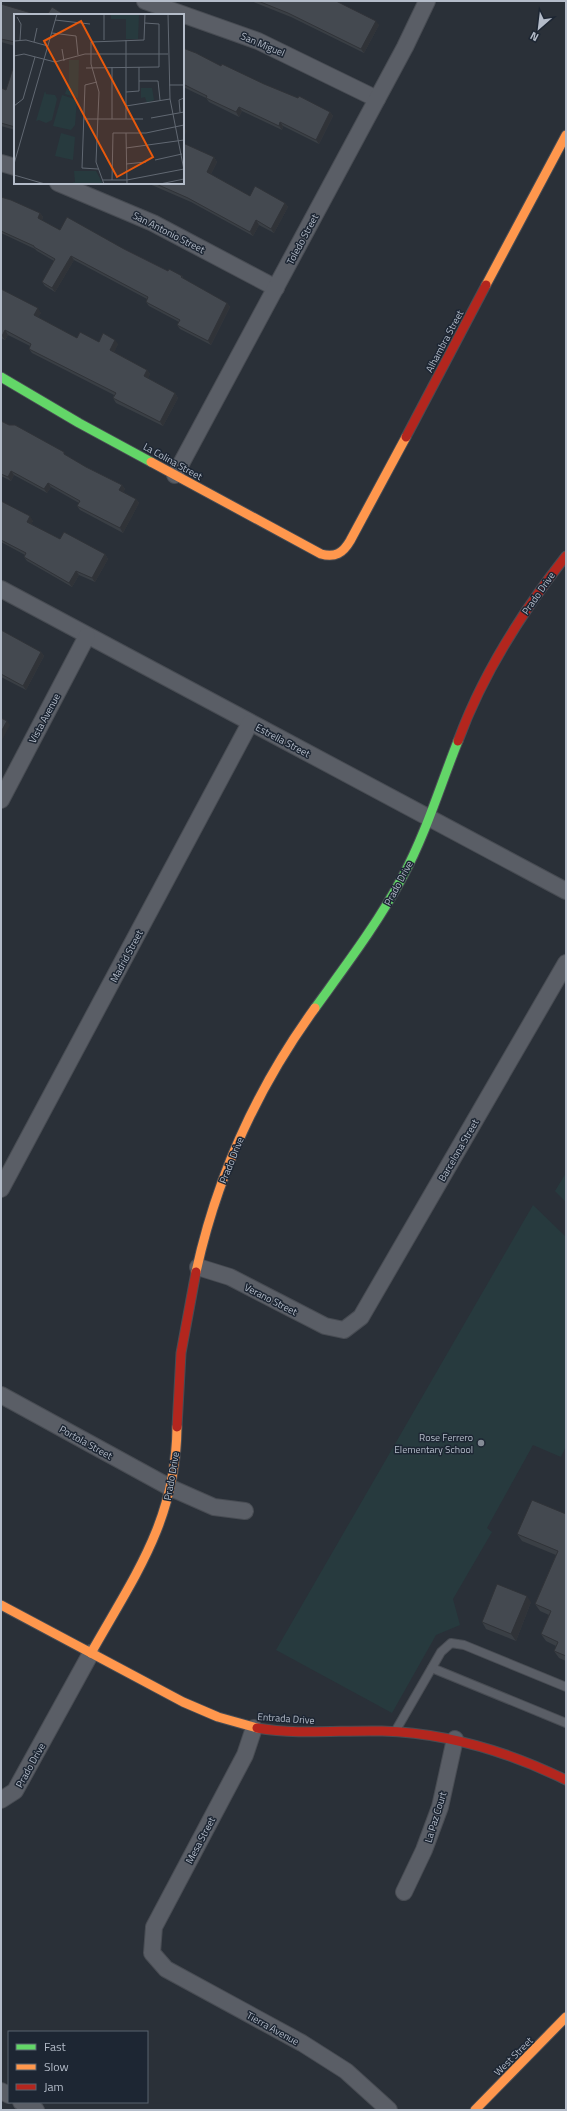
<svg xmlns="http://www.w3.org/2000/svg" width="567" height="2111" font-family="'Titillium Web',sans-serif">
	<rect width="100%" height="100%" fill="#2a3038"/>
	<g fill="#273a3e">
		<path d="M566,1173V1202L555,1191Z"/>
		<path d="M533,1205L566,1237V1446L561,1457L533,1445L487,1528L492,1532L453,1599L460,1625L436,1635L392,1713L276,1650Z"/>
	</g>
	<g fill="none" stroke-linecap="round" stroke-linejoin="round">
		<g stroke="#484c53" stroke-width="10">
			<g id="lane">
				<path d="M432,1668L566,1723"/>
				<path d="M396,1730L441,1652L451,1643L464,1645L566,1687"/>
			</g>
		</g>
		<g stroke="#484c53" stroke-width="18">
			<g id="street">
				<path d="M145,1L258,41L377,99"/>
				<path d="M1,163L15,167"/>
				<path d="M58,183L153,223L276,288"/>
				<path d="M175,475L405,47L427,1"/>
				<path d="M1,589L566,891"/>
				<path d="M1,800L87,636"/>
				<path d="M1,1189L250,723"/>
				<path d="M198,1267L230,1277L325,1326L344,1330L361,1317L566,963"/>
				<path d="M1,1395L171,1488L214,1507L245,1511"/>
				<path d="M254,1728L245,1755L154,1927L152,1953L166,1969L302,2043L346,2071L389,2110"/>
				<path d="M1,1800L15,1791L91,1653"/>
				<path d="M404,1892L424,1850L440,1807L455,1739"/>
				<path d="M1,2091L9,2095"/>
				<path d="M21,2102L36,2110"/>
			</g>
		</g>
		<g stroke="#484c53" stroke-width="11">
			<g id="fast">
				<path d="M1,377L79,423L151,462"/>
				<path d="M315,1008C346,965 378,923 403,876C426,833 440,786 458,741"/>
			</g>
		</g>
		<g stroke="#484c53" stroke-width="11">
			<g id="slow">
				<path d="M486,285L566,135"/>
				<path d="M151,462L321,554C335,558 343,553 350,541L406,437"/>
				<path d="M196,1272C217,1176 257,1088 315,1008"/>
				<path d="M1,1605L183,1702L218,1717L257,1728"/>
				<path d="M91,1653C135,1575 176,1520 177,1427"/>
				<path d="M475,2110L566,2017"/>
			</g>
		</g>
		<g stroke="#484c53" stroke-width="11">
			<g id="jam">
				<path d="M406,437L486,285"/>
				<path d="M458,741C483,673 522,612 566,556"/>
				<path d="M177,1427L181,1353L196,1272"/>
				<path d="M257,1728C298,1735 340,1730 382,1731C448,1733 507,1751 566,1780"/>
			</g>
		</g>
		<use href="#lane" stroke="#5a5e66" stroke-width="8"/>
		<use href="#street" stroke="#5a5e66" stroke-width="16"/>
		<use href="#fast" stroke="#63d668" stroke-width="9"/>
		<use href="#slow" stroke="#ff974d" stroke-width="9"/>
		<use href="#jam" stroke="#b3261e" stroke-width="9"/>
	</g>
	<g fill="#3a3f45">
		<path d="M251,1H336L379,25L364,53L291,17Z"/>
		<path d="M1,4L15,15V46L1,42Z"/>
		<path d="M183,48L221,66L330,112L333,116L319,144L283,126L282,130L242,111L239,117L209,102L206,98L183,87Z"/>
		<path d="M15,69V130L1,126V88L6,90Z"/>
		<path d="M214,157L217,162L211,174L250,196L285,203L288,207L274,233L259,225L253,236L191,202L147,183H183Z"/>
		<path d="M1,197L40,213L43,217L42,220L60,230L124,249L168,271L182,276L184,279L227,303L230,307L211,345L180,329L177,325L179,322L149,306L146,302L147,299L74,260L55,292L45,286L42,282L54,261L37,251L35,249L1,233Z"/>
		<path d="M1,289L41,313L38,317L77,338L99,342L118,344L114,352L147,370L150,374L148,378L175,393L178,398L163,426L116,403L113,398L114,395L32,353L29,349L30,346L8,335L5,340L1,338Z"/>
		<path d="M1,421L67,456L86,467L122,485L125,489L123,492L136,499L139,503L123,533L80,510L77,506L79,503L51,487L47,493L14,475L11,481L1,476Z"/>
		<path d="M1,501L33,521L31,524L60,539L105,554L108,559L95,582L79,575L72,587L27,561L24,557L25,555L1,542Z"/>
		<path d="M1,630L41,652L44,656L26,690L1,677Z"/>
		<path d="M566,1514V1661L559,1658L554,1651L556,1646L546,1641L541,1634L549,1615L540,1611L535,1604L556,1555L522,1541L517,1534Z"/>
		<path d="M531,1602L516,1641L486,1629L482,1622Z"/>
	</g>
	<g fill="#303338">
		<path d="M376,21L379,25L364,53L361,49Z"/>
		<path d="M239,107L242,111L239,117L236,112Z"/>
		<path d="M330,112L333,116L319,144L316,140Z"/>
		<path d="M280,122L283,126L282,130L279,126Z"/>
		<path d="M184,127L187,131L183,139V128Z"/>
		<path d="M214,157L217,162L210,176L207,172Z"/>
		<path d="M285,203L288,207L274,233L271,229Z"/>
		<path d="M40,213L43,217L41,222L38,218Z"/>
		<path d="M256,220L259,225L253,236L250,232Z"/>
		<path d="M71,256L74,260L55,292L52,288Z"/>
		<path d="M227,303L230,307L211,345L208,341Z"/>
		<path d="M38,308L41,313L37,319L34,315Z"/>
		<path d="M5,330L8,335L5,340L2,336Z"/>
		<path d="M115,340L118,344L113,355L110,350Z"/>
		<path d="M147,370L150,374L147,381L144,376Z"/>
		<path d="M175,393L178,398L163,426L160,422Z"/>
		<path d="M11,471L14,475L11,481L8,477Z"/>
		<path d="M48,483L51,487L47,493L44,489Z"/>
		<path d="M122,485L125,489L122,495L119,490Z"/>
		<path d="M136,499L139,503L123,533L120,528Z"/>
		<path d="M30,516L33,521L30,526L27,522Z"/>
		<path d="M105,554L108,559L95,582L92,578Z"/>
		<path d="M76,571L79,575L72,587L69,583Z"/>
		<path d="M41,652L44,656L26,690L23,686Z"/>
		<path d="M1,710L3,712L1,716Z"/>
		<path d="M7,721L10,725L1,742V732Z"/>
		<path d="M527,1596L531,1602L516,1641L511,1634Z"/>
	</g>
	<g fill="#444950" stroke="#303338">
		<path d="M258,1H336L376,21L361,49L288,13Z"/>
		<path d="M1,4L38,15H15V42L1,39Z"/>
		<path d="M52,7L65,15H47Z"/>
		<path d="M183,48L196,53L221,66L222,64L264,84L298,98L299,96L330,112L316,140L280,122L279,126L239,107L236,112L206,98L207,96L183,84Z"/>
		<path d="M13,68L15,69V127L1,123V88L6,90Z"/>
		<path d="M183,143L214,157L207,172L250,196L255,186L285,203L271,229L256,220L250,232L188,198L154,183H183Z"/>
		<path d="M1,197L11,200L40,213L38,218L60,230L67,217L124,249L168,271L169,269L182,276L181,277L227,303L208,341L177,325L180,320L146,302L148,297L71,256L52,288L42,282L55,259L34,247V246L1,231Z"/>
		<path d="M1,289L38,308L34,315L77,338L80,332L99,342L103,333L115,340L110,350L147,370L144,376L175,393L160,422L113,398L116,393L29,349L31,344L5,330L2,336L1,335Z"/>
		<path d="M1,421L9,425H15L64,452V454L86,467L122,485L119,490L136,499L120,528L77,506L80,501L48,483L44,489L11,471L8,477L1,474Z"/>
		<path d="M1,501L30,516L27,522L60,539L64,532L105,554L92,578L76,571L69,583L24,557L26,553L1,540Z"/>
		<path d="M1,630L41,652L23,686L1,674Z"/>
		<path d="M1,718L7,721L1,732Z"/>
		<path d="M532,1500L566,1514V1656L554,1651L558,1642L541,1634L551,1611L535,1604L558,1551L517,1534Z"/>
		<path d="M497,1584L527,1596L511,1634L482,1622Z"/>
	</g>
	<circle fill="#848b96" stroke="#1d2633" stroke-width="1.5" cx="481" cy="1443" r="4"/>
	<g text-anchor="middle" stroke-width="3" stroke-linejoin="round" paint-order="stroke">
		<g font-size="10" fill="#b4bcc9" stroke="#1d2633">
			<text transform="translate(263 44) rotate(23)" y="4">San Miguel</text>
			<text transform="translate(169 232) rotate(27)" y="4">San Antonio Street</text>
			<text transform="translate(302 239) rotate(-62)" y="4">Toledo Street</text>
			<text transform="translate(444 341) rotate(-62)" y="4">Alhambra Street</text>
			<text transform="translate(173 461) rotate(29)" y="4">La Colina Street</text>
			<text transform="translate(538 593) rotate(-55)" y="4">Prado Drive</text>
			<text transform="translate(44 718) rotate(-62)" y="4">Vista Avenue</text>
			<text transform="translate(283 740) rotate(28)" y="4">Estrella Street</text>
			<text transform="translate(398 883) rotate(-62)" y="4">Prado Drive</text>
			<text transform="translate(126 956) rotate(-62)" y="4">Madrid Street</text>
			<text transform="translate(458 1150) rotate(-60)" y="4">Barcelona Street</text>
			<text transform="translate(231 1160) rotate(-68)" y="4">Prado Drive</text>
			<text transform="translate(271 1299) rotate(27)" y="4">Verano Street</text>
			<text transform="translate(86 1442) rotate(29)" y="4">Portola Street</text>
			<text transform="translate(171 1476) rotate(-80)" y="4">Prado Drive</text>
			<text transform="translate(286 1718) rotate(4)" y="4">Entrada Drive</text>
			<text transform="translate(30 1765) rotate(-61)" y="4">Prado Drive</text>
			<text transform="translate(435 1817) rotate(-73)" y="4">La Paz Court</text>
			<text transform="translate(200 1840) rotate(-62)" y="4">Mesa Street</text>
			<text transform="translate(273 2028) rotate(29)" y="4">Tierra Avenue</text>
			<text transform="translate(513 2056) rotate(-45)" y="4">West Street</text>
		</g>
		<g font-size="10" fill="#b4bcc9" stroke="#1d2633" text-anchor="end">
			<text x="473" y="1441">Rose Ferrero<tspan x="473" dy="12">Elementary School</tspan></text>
		</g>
	</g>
	<g transform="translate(14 14)">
		<rect width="170" height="170" fill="#2a3038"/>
		<path d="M97,0H125L124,25H112V5H97ZM55,46H65L64,84L51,80L55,68ZM127,74H138L140,86L133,89L131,83L127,84ZM31,77L32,80L41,81L43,85L38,106L32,109L25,106L22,107ZM48,81L63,86L61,111L57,116L39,112ZM47,119L61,123L59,146L41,142ZM60,157H82L89,170H55L61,168Z" fill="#273a3e"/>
		<path fill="none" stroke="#616872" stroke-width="1" d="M154,0L156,85L170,156M3,3L7,10L6,26M41,6L76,10M38,19L62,22L64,41M90,26V0M0,27L12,26L34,32M20,28L23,14M48,35L50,47M0,42L10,40L41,48L71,40H154M72,54L145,53V10L131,9M125,67H144L146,86M83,68L71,71L68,154L84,155M155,71H170M112,78L125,77V53M0,92L9,85L21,43M112,92L156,85M166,98L165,86L170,84M137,104L170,98M70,105H129M98,105V53M112,105V26M112,119L113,170M112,134L170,126M141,146L168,140M0,150L43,0M112,150L132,148M0,161L31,170M89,166H113L170,155M98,166L99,119H132L170,111M90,170L82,148L85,78L77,50V28L130,26L131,0M146,170L170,165"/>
		<path fill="#e8590c" fill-opacity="0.15" stroke="#e8590c" stroke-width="2" d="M67,7L139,143L103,163L30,27Z"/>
		<rect width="170" height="170" fill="none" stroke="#b4bcc9" stroke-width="2"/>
	</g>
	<rect width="567" height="2111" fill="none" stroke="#b4bcc9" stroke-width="4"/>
	<rect x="8" y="2031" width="140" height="72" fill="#1d2633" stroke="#59626f"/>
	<rect x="16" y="2044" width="20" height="6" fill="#63d668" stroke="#59626f"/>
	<text x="44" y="2051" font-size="12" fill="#b4bcc9">Fast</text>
	<rect x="16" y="2064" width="20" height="6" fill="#ff974d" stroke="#59626f"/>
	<text x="44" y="2071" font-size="12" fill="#b4bcc9">Slow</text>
	<rect x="16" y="2084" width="20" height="6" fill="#b3261e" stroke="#59626f"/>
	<text x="44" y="2091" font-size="12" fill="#b4bcc9">Jam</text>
	<g transform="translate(539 28) rotate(208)" stroke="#1d2633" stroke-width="3" paint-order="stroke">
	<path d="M0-3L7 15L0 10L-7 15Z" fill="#b4bcc9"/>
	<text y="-6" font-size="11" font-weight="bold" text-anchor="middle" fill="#b4bcc9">N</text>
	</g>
</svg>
